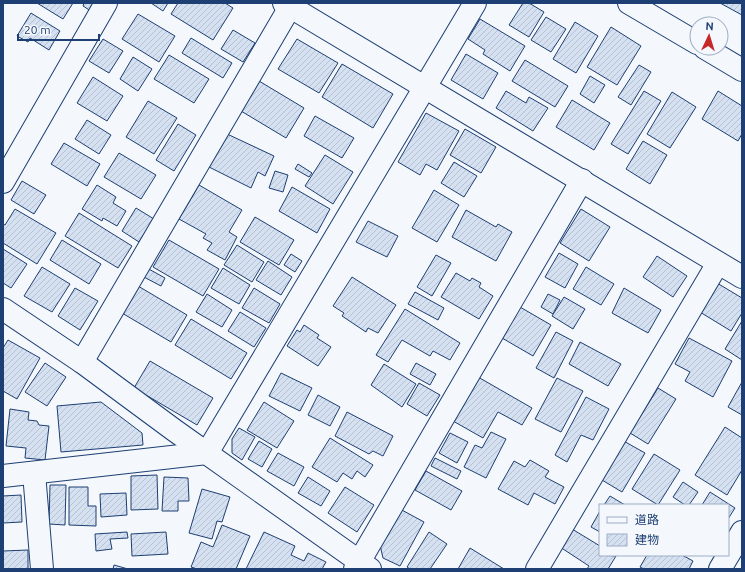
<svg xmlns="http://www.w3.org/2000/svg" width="745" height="572" font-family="Ubuntu,'Noto Sans JP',sans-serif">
	<defs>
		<pattern id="building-hatch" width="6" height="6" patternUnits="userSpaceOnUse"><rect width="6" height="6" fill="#d5e0f0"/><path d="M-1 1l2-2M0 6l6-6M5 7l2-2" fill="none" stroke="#b6c1d1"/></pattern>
	</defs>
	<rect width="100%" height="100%" fill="#f4f7fb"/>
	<g fill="url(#building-hatch)" stroke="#1d3f73">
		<path d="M37,3H73L63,19Z"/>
		<path d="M84,3H100L94,13L83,6Z"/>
		<path d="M151,3H168L163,11Z"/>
		<path d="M178,3H225L233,8L213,40L171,14Z"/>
		<path d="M523,3H529L544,12L529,37L509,25Z"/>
		<path d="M720,3H742V15Z"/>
		<path d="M31,13L60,31L49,50L30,38L28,42L17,36Z"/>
		<path d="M138,14L175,36L159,62L122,39Z"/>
		<path d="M546,17L566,29L551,52L531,40Z"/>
		<path d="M480,19L525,46L510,71L483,54L485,50L468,39Z"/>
		<path d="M575,22L598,36L576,73L553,59Z"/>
		<path d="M611,27L641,46L617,85L587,67Z"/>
		<path d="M233,30L255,43L243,62L221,49Z"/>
		<path d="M191,38L232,63L223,78L182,53Z"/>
		<path d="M103,39L123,51L109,73L89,61Z"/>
		<path d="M297,39L338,63L319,93L278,69Z"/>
		<path d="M466,54L498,73L483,99L451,80Z"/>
		<path d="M169,55L209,79L194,103L154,79Z"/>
		<path d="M133,57L152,69L138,91L120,79Z"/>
		<path d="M525,60L568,86L555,107L512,81Z"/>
		<path d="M342,64L393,94L373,128L322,97Z"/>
		<path d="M639,65L651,72L631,105L618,97Z"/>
		<path d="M590,76L605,85L594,103L580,94Z"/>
		<path d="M93,77L123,96L107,121L77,103Z"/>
		<path d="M259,81L304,108L286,138L241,111Z"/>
		<path d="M506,91L526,103L529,97L548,108L533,131L496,108Z"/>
		<path d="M644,91L661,101L628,154L611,144Z"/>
		<path d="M718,91L742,106V134L738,141L702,119Z"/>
		<path d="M672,92L696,107L670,148L647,134Z"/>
		<path d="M572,100L610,123L594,150L556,127Z"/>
		<path d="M148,101L177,118L154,154L126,137Z"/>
		<path d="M426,113L459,131L437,170L426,164L420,175L398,162Z"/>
		<path d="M315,116L354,138L342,158L304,136Z"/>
		<path d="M87,120L111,135L99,154L75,139Z"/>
		<path d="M178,124L196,135L174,171L156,160Z"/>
		<path d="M465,129L496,147L481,173L450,155Z"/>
		<path d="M225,133L274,156L265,176L258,172L251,188L209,167Z"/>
		<path d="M643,141L667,155L650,184L626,169Z"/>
		<path d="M64,143L100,164L87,186L51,164Z"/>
		<path d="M119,153L156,175L141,199L104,177Z"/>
		<path d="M325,155L353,172L333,204L305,186Z"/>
		<path d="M454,162L477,176L464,197L441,183Z"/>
		<path d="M298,164L312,173L309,177L295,169Z"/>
		<path d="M275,171L288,175L283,192L269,188Z"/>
		<path d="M22,181L46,195L34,214L11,200Z"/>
		<path d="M97,185L116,197L113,203L126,211L117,226L103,218L102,221L82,209Z"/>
		<path d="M199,185L242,210L229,232L237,237L225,260L207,250L212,243L203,238L206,234L179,219Z"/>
		<path d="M292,187L330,209L317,233L279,211Z"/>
		<path d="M434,190L459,205L437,242L412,228Z"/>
		<path d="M136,208L154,219L139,242L122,231Z"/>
		<path d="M15,209L56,233L37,264L3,243V224L5,225Z"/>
		<path d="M581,209L610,227L589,261L560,243Z"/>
		<path d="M466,210L496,227L498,224L512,232L496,261L452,237Z"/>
		<path d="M79,213L132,246L118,268L65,236Z"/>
		<path d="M255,217L294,240L279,265L240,242Z"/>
		<path d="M368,221L398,236L387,257L356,242Z"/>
		<path d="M62,240L101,264L89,284L50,260Z"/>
		<path d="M169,240L219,269L203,296L153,267Z"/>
		<path d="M237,245L264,262L252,282L224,265Z"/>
		<path d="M3,249L27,264L11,288L3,283Z"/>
		<path d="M559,253L578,264L565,288L545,277Z"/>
		<path d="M291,254L302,261L295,272L284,265Z"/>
		<path d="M436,255L451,263L432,296L417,287Z"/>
		<path d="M657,256L687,276L673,297L643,277Z"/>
		<path d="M268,261L292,277L281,295L256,280Z"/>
		<path d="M42,267L70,284L52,312L24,296Z"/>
		<path d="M586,267L614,284L601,305L573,289Z"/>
		<path d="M147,268L165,278L161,286L142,276Z"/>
		<path d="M223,268L250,285L239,304L211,288Z"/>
		<path d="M456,273L470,281L472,278L481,283L479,287L493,296L479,319L441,297Z"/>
		<path d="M352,277L396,305L378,333L368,328L366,332L342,316L344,313L333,306Z"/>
		<path d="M712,280L742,298V313L731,331L695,309Z"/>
		<path d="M138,286L187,315L171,342L122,313Z"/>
		<path d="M75,288L98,301L80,330L58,316Z"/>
		<path d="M254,288L280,304L269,323L242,308Z"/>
		<path d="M624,288L661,310L648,333L612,313Z"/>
		<path d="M415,292L444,308L438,320L408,304Z"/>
		<path d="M207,294L232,310L222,327L196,312Z"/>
		<path d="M548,294L560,300L553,314L541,307Z"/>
		<path d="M564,297L585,309L573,329L552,316Z"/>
		<path d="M520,307L551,325L533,356L502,338Z"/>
		<path d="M405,309L460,343L450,360L433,351L430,356L402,340L388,362L376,355Z"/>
		<path d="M240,312L266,328L254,347L228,331Z"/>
		<path d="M191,319L247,353L231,379L175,345Z"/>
		<path d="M742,321V360L725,349Z"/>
		<path d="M304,325L319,335L317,338L331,347L318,366L287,346L297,330L300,332Z"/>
		<path d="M556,332L573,341L554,378L536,368Z"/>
		<path d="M689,338L732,361L713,397L685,381L690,372L675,364Z"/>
		<path d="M8,340L40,358L17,399L3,391V348Z"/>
		<path d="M580,342L621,364L608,386L569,364Z"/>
		<path d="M150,361L213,398L197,425L134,388Z"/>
		<path d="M45,363L66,377L47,406L25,392Z"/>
		<path d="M416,363L436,374L430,385L410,374Z"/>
		<path d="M384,364L416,384L402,407L371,385Z"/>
		<path d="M281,373L312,388L300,411L269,396Z"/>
		<path d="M478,377L532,408L522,425L498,412L483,438L453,421Z"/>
		<path d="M557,378L583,391L561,432L535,419Z"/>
		<path d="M742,382V415L728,407Z"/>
		<path d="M419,383L440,395L427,416L407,404Z"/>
		<path d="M658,388L676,399L648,444L630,433Z"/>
		<path d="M318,395L340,407L330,426L308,415Z"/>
		<path d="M586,397L609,409L593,440L581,435L567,462L555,455Z"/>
		<path d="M101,402L142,433L143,445L61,452L57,406Z"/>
		<path d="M264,402L294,421L277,448L247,430Z"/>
		<path d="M10,409L29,412L28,420L37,421L39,425L49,426L45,460L25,458L26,448L6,446Z"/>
		<path d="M347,412L393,436L383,456L373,451L369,454L335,436Z"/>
		<path d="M725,427L742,438V470L727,495L695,475Z"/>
		<path d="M239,428L255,437L242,460L232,453V439Z"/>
		<path d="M491,432L506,439L486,478L464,467L475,445L482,448Z"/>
		<path d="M450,433L468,442L457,463L439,453Z"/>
		<path d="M330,438L373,465L365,477L357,471L352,479L343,473L337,482L312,467Z"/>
		<path d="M620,439L645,453L622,492L597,477Z"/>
		<path d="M259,441L272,449L262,467L248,459Z"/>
		<path d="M278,453L304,467L294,486L267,471Z"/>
		<path d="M654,454L680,470L658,505L632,489Z"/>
		<path d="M435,458L461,471L457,479L431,466Z"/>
		<path d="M530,460L549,471L545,477L564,487L555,504L534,493L528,505L498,489L514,461L525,467Z"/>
		<path d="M426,471L462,491L451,510L415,490Z"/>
		<path d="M157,475L158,509L131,510V476Z"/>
		<path d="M164,477L188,478L189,501H178V511H162Z"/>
		<path d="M308,477L330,491L321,506L298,493Z"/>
		<path d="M683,482L698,492L689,505H685L673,497Z"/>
		<path d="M50,485H66L65,525L49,524Z"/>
		<path d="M69,487H88V506H96V526L69,525Z"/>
		<path d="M345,487L374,505L357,532L328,513Z"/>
		<path d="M202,489L230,497L222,522L217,521L212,539L189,533Z"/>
		<path d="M710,492L735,508L728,519V505H702Z"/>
		<path d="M126,493L127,515L101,517L100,494Z"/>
		<path d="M21,495L22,522L3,523V496Z"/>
		<path d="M610,496L625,505H604Z"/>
		<path d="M400,509L424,522L400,566L383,558L380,545Z"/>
		<path d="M600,511V532L591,527Z"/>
		<path d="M222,525L250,536L236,569H197L191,567L201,542L213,547Z"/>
		<path d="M572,529L600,546V555L616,556L608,569H587L589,566L560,547Z"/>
		<path d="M127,532L128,538L110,539L112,549L96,551L95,534Z"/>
		<path d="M166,532L168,554L132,556L131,534Z"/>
		<path d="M264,532L295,546L291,555L304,561L308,553L326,562L322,569H246Z"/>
		<path d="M429,532L447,544L430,569H410L407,567Z"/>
		<path d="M470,548L504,569H458Z"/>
		<path d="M28,550V569H3V551Z"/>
		<path d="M647,555H682L693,561L689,569H644L640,567Z"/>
		<path d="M114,565L128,569H113Z"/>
	</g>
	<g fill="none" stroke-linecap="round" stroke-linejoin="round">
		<g stroke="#1d3f73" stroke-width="24">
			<g id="minor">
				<path d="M284,3L742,277"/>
				<path d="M629,3L697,43"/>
				<path d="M705,48L742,70"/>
				<path d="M3,182L106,3"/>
				<path d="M3,309L82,362L174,430L370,569"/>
				<path d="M82,362L290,7"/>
				<path d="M34,473L42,569"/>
				<path d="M3,476L207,453L475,3"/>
				<path d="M355,569L582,180"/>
				<path d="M537,569L718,263"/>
				<path d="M720,569L742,532"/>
			</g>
		</g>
		<use href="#minor" stroke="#f4f7fb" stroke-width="22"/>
	</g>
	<rect width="745" height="572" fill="none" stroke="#1d3f73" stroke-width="8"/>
	<rect x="599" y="504" width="130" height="52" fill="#f4f7fb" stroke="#9eadc5"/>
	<rect x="607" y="517" width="20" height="6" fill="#f4f7fb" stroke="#9eadc5"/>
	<text x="635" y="524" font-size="12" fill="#1d3f73">道路</text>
	<rect x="607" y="534" width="20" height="12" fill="url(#building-hatch)" stroke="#9eadc5"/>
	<text x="635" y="544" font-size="12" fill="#1d3f73">建物</text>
	<g transform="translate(709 36) rotate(4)"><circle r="19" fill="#f4f7fb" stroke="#9eadc5"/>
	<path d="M0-3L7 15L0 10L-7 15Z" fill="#c62828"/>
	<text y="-6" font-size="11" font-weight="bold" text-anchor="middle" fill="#1d3f73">N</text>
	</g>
	<path d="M18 34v6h81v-6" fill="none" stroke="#1d3f73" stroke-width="2"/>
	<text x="24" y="34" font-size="12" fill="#1d3f73" stroke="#f4f7fb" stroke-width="3" paint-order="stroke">20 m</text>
</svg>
